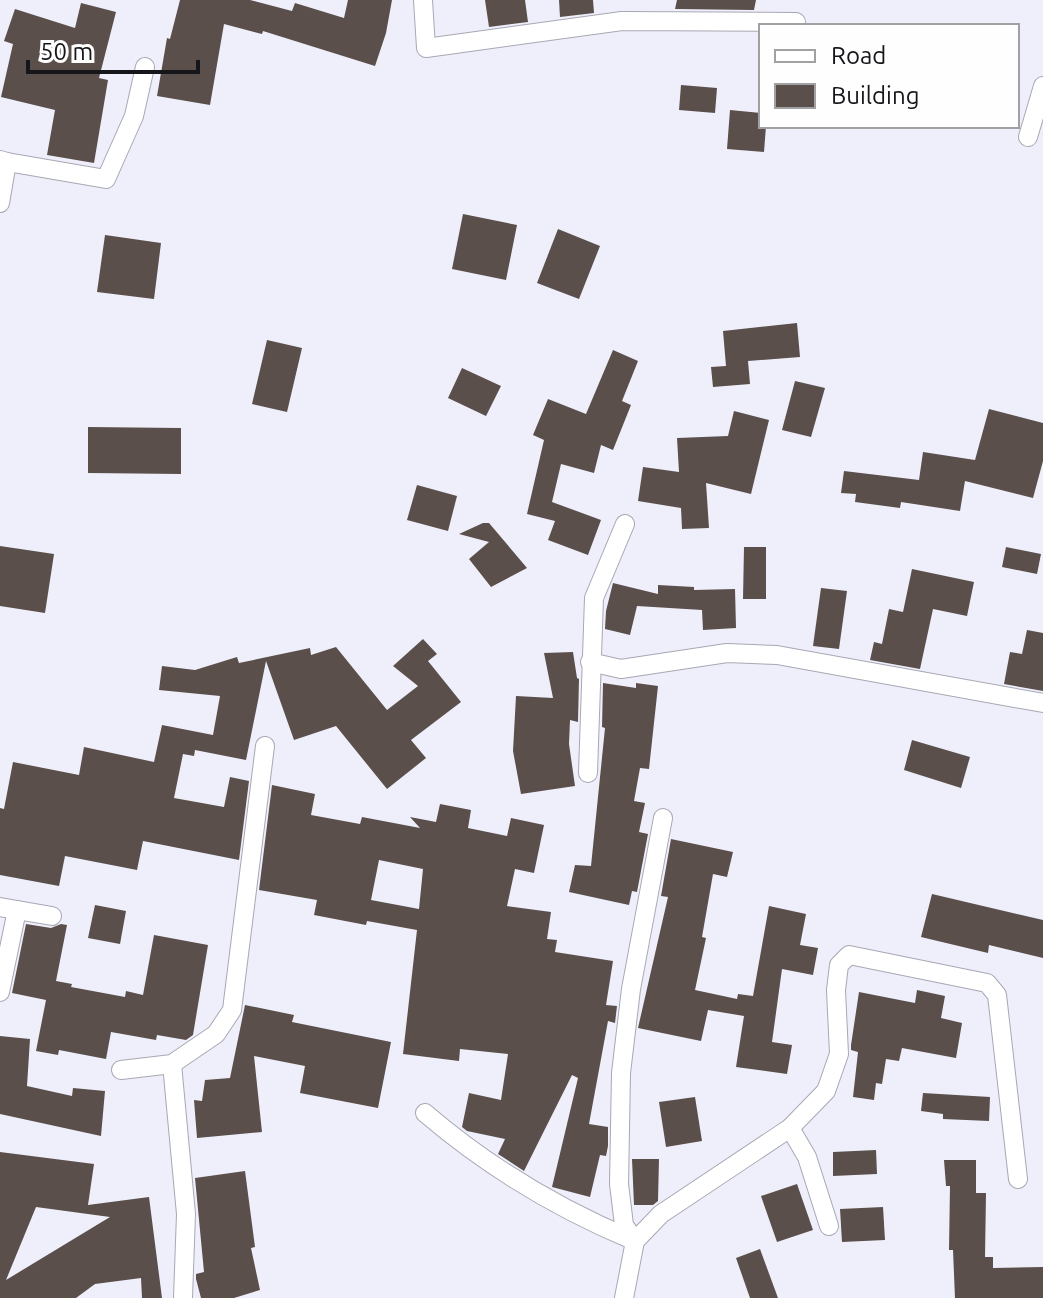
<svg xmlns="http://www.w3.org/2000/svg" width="1043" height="1298" font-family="Ubuntu,sans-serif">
	<rect width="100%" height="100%" fill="#efeffc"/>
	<g fill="#5a4f4a" fill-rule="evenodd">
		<path d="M180,0H250L292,11L295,3L344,18L348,0H392L386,33L375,66L263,31L262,34L224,24L210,105L157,96L167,38L170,39Z"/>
		<path d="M485,0H525L528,22L489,27Z"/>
		<path d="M559,0H593L594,13L560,17Z"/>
		<path d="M677,0H756L754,10L675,9Z"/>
		<path d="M81,3L116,12L99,78L108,80L94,163L47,155L55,110L1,97L13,44L4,41L15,9L75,28Z"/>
		<path d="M681,85L717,88L715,113L679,110Z"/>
		<path d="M730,110L761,113V126H766L764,152L727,149Z"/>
		<path d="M463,214L517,225L506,280L452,269Z"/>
		<path d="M558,229L600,246L579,299L537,283Z"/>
		<path d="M105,235L161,243L154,299L97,292Z"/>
		<path d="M797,323L800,357L748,361L750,384L713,387L711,367L726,366L723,331Z"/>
		<path d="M267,340L302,348L287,412L252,404Z"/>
		<path d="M613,350L638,361L622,401L631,405L613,450L601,445L594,473L561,464L552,502L601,520L588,555L548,540L555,521L527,514L544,440L533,435L548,399L586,414Z"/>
		<path d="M462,368L501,386L486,416L448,398Z"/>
		<path d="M795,381L825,388L811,437L782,430Z"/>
		<path d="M989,409L1043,423V461L1033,498L965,481L960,511L901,502L900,508L855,502L856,494L841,493L844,471L919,480L923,452L975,460Z"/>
		<path d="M734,411L769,420L751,494L706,483L709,528L682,529L681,508L638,501L643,467L679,472L677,438L728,436Z"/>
		<path d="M88,427L181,428V474L88,473Z"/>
		<path d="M417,485L457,496L448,531L407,520Z"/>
		<path d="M483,523H489L527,568L491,587L469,559L489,542L459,534Z"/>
		<path d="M0,546L54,554L45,613L0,606Z"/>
		<path d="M744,547H766V599H743Z"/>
		<path d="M1006,547L1041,554L1037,574L1002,567Z"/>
		<path d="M912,569L974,582L967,616L933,609L920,669L870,660L874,642L882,644L889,609L903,612Z"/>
		<path d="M613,583L658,594V585L694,587V590L735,589L736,628L703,630L702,610L637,606L630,635L605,629L606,611Z"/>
		<path d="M821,588L847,591L839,649L813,646Z"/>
		<path d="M1027,630L1043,633V691L1004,684L1010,652L1022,654Z"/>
		<path d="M423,639L437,654L428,661L461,702L411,740L426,758L387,789L336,726L294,740L266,661L246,760L195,750L194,756L183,754L174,798L224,807L230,777L249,781L239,860L143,841L137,870L65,856L59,886L0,875V808L4,809L13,762L79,775L84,747L154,762L162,725L213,735L220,696L159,690L162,666L195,670L237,657L239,663L310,648L311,655L336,647L387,710L418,686L393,666Z"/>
		<path d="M573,652L577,678L579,679L578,722L570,720L569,744L575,786L521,794L513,751L516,696L553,698L544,653Z"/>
		<path d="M603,683L636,688V683L658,686L649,769L640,768L634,801L645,803L639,832L648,834L637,892L632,891L629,905L569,892L575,865L591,866L605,728L602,727Z"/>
		<path d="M912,740L970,757L961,788L904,770Z"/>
		<path d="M272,785L315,794L311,815L360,824L362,817L420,828L410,817L436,822L440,804L471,810L468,828L507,836L511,818L544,825L534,873L515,869L507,906L551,912L547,939L557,940L555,952L613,961L606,1005L617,1006L615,1023L608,1021L589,1124L608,1127V1146L606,1156L600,1155L590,1197L552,1187L578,1078L572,1075L524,1171L498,1154L505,1139L467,1131L462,1127L469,1093L501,1100L508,1054L460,1049L459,1061L403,1054L417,930L367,921L366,925L314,915L317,900L259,890ZM379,860L423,869L419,909L371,900Z"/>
		<path d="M671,839L733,852L727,877L713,874L702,937L706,938L695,990L737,999L738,994L753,996L769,906L806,914L800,945L818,948L813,975L782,969L772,1042L792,1045L787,1074L736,1067L744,1016L708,1010L701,1041L638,1028L668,897L661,896Z"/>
		<path d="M932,894L1043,920V958L989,945L988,953L921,937Z"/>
		<path d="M95,905L126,911L120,944L88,938Z"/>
		<path d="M26,924L51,928L61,924L67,925L56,981L72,984L71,987L125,997L126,991L143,995L154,935L208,945L193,1035L186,1040L157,1035L156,1040L111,1032L106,1059L59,1050L58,1055L36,1051L46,1000L12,993Z"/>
		<path d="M917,990L945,996L941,1018L962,1023L956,1058L902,1048L899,1061L886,1059L882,1084L876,1083L874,1100L853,1097L858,1052L851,1050V1045L859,992L915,1003Z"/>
		<path d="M245,1005L294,1015L292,1022L391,1042L378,1108L300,1093L305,1066L254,1056L262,1132L197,1138L194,1100L202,1101L205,1080L230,1078Z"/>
		<path d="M0,1036L30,1039L27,1086L72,1096L73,1088L105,1091L101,1136L0,1114Z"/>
		<path d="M923,1093L990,1097L989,1121L943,1119V1114L921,1111Z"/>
		<path d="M695,1097L702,1141L666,1147L659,1102Z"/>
		<path d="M876,1150L877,1174L833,1176V1152Z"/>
		<path d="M0,1152L94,1164L88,1205L149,1197L162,1298H142L141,1278L95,1284L76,1298H0ZM36,1207L110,1217L6,1280Z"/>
		<path d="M632,1159H659L658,1201L653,1205H634Z"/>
		<path d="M944,1160H976V1193H986L985,1257H993V1268L1043,1267V1298H955L953,1250H949L950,1186H946Z"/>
		<path d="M245,1171L255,1247L251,1248L260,1290L234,1298H201L196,1279V1274L204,1272L195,1178Z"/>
		<path d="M797,1184L813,1230L777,1242L761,1196Z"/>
		<path d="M883,1207L885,1240L842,1242L840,1209Z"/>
		<path d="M760,1249L778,1298H750L736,1258Z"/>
	</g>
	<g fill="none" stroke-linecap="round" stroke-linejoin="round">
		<g stroke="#a7a8b3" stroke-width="20">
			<g id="minor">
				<path d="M423,0L426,48L622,21L796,22"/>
				<path d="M1028,137L1043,86"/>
				<path d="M0,160L7,162L0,203"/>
				<path d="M7,162L106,179L134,116L145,67"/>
				<path d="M590,662L621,669L727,653L777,655L1043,703"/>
				<path d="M588,773L594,598L625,524"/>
				<path d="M663,818L631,989L621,1073L619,1184L624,1225L635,1241L661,1214L790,1128L826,1091L839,1054L836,990L839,965L849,955L987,983L997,995L1018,1179"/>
				<path d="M0,907L52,916"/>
				<path d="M0,992L17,910"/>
				<path d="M172,1064L186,1214L183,1298"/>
				<path d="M121,1070L172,1064L216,1034L232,1010L265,746"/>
				<path d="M425,1113C488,1167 558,1209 635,1241L624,1298"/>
				<path d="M790,1128L807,1157L829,1226"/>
			</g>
		</g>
		<use href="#minor" stroke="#fff" stroke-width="18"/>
	</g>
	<rect x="759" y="24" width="260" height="104" fill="#fefefe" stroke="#a1a1a3" stroke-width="2"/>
	<rect x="775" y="50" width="40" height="12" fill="#ffffff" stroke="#a1a1a3" stroke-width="2"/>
	<text x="831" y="64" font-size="24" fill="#15151a">Road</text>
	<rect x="775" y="84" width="40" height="24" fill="#5a4f4a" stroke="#a1a1a3" stroke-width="2"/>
	<text x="831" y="104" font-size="24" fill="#15151a">Building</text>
	<path d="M28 60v12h170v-12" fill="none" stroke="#15151a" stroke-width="4"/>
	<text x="40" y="60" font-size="24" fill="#15151a" stroke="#fefefe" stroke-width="6" paint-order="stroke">50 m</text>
</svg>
